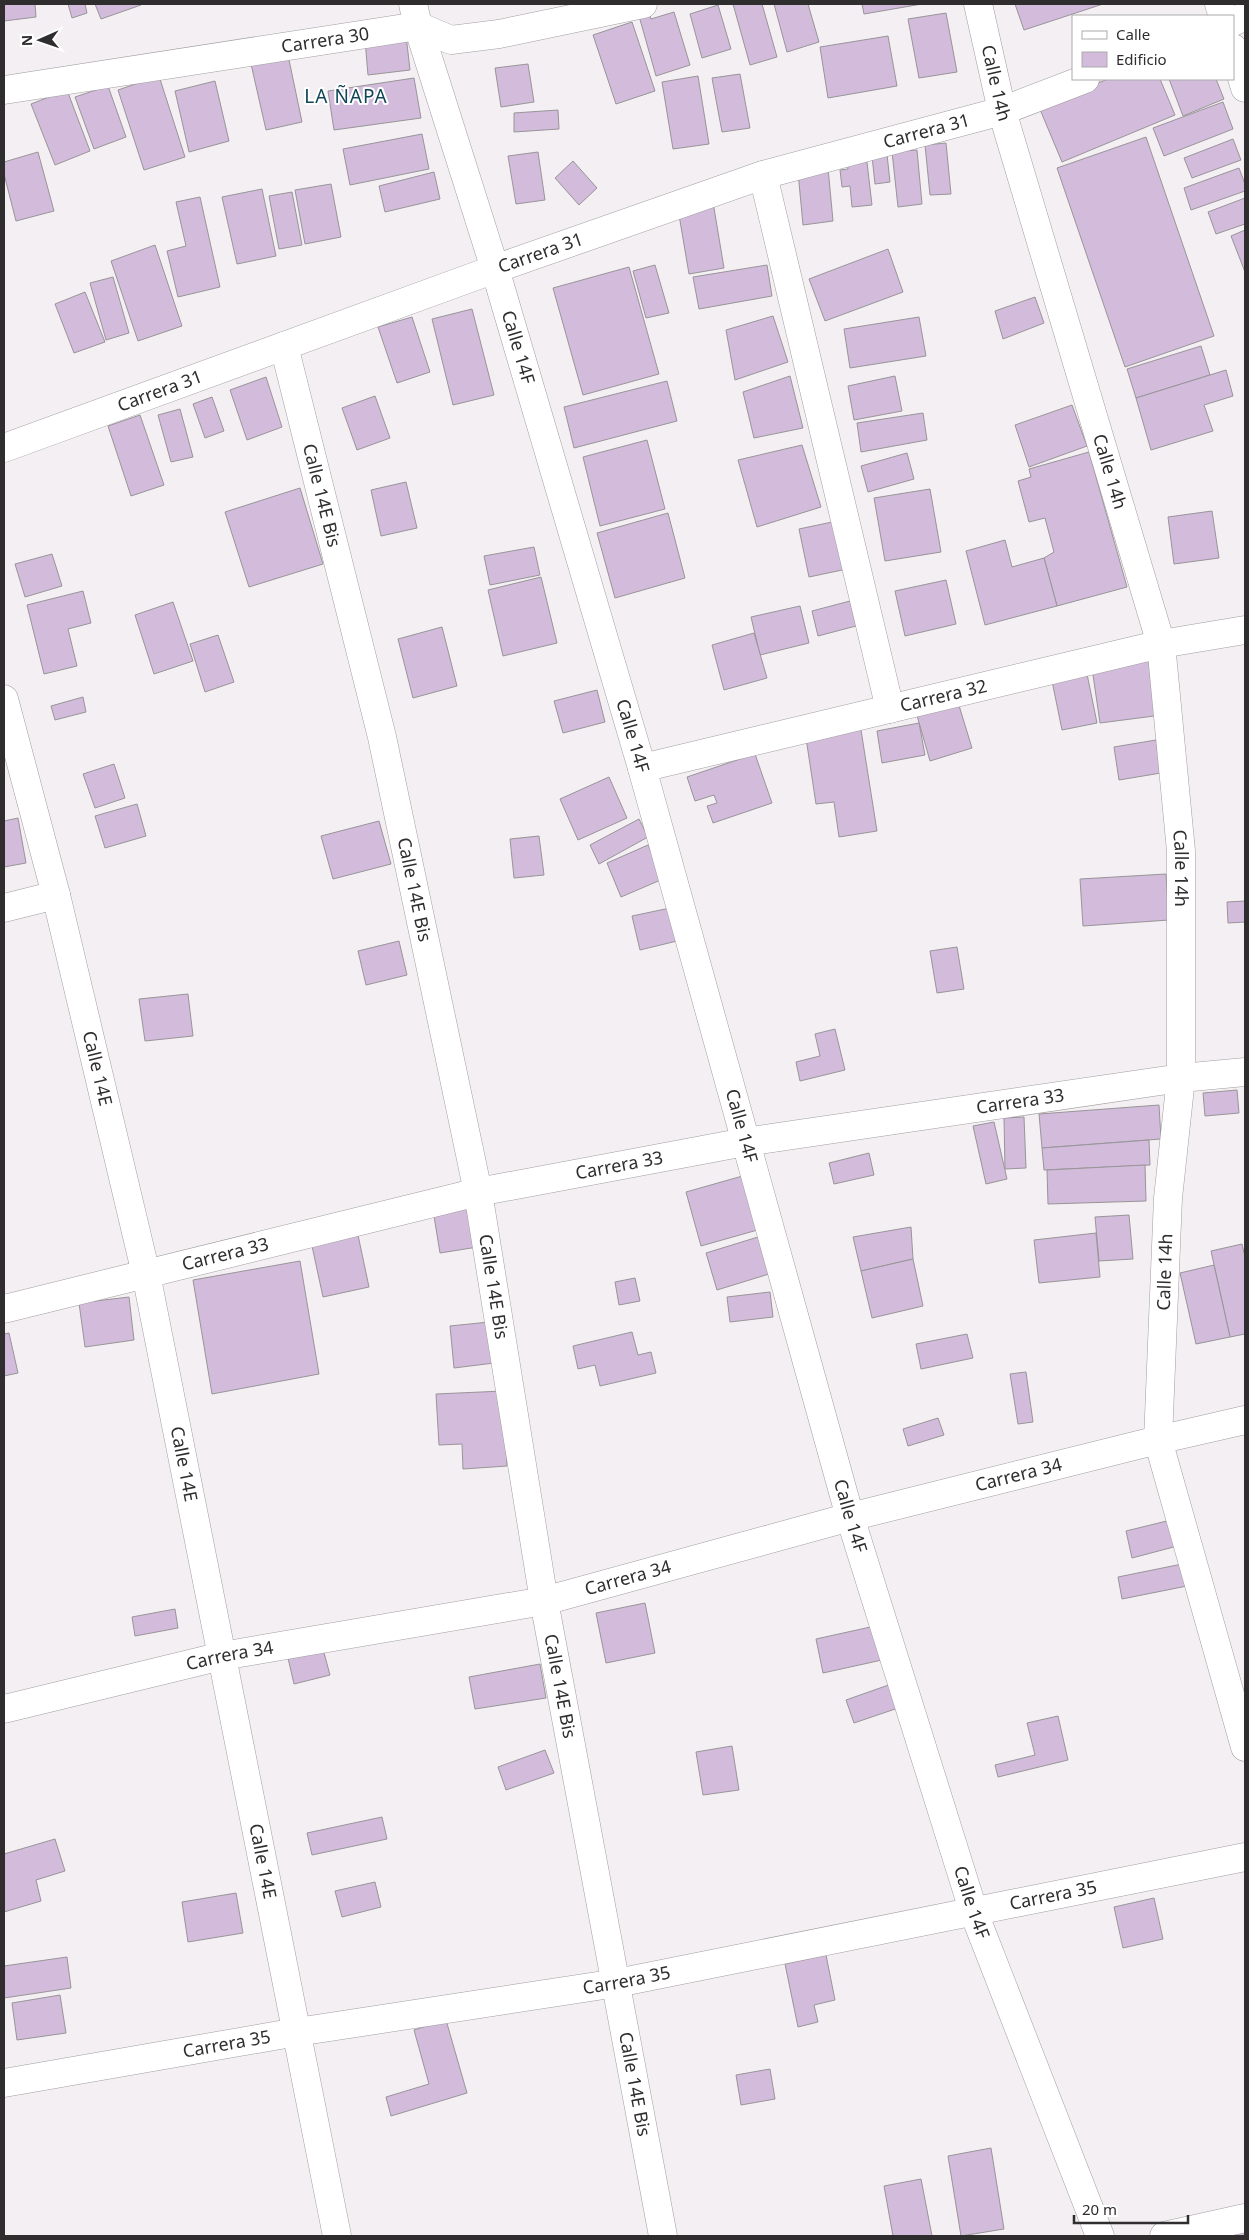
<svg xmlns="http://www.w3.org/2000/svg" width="1249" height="2240" font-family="'Noto Sans',sans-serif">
	<rect width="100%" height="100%" fill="#f3eff2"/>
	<g fill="#d2bbdb" stroke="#989598">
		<path d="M4,4H35L36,17L4,21Z"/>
		<path d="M68,4H85L87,13L72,18Z"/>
		<path d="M95,4H141V5L101,19Z"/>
		<path d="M733,4H762L777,57L750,65Z"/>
		<path d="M774,4H808L819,42L787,52Z"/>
		<path d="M862,4H922L864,14Z"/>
		<path d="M1015,4H1103L1024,30Z"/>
		<path d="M718,5L731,49L702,58L690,14Z"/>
		<path d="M647,6L651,19L674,12L690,65L656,76L637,9Z"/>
		<path d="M946,13L957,72L919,78L908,19Z"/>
		<path d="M632,22L655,91L616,104L593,35Z"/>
		<path d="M406,35L410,70L368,75L365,40Z"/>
		<path d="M888,36L897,86L828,98L820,47Z"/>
		<path d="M288,55L302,122L266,130L251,64Z"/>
		<path d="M528,64L534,102L501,107L495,68Z"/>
		<path d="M740,74L750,128L722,132L712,78Z"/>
		<path d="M159,76L185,157L144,170L118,90Z"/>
		<path d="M698,76L709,144L673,149L662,82Z"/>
		<path d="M414,78L421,118L334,130L328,91Z"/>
		<path d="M1108,79H1160L1175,115L1062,162L1039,107Z"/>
		<path d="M1169,79H1216L1224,99L1183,116Z"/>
		<path d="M215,81L229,141L189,152L175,91Z"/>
		<path d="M108,86L126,137L94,149L75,97Z"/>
		<path d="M67,90L90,151L55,165L31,104Z"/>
		<path d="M1223,102L1233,129L1164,156L1153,128Z"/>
		<path d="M558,110L559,129L514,132V113Z"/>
		<path d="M422,134L429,169L350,185L343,149Z"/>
		<path d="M1146,137L1214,336L1125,367L1057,168Z"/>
		<path d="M1233,139L1241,160L1192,178L1184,158Z"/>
		<path d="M946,143L951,194L930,195L925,145Z"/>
		<path d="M886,145L890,182L875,184L871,147Z"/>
		<path d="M917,150L922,204L898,207L892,152Z"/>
		<path d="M38,152L54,211L16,221L4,174V162Z"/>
		<path d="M538,152L545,200L516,204L508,156Z"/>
		<path d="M866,154L872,205L852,207L850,186L842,187L840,170L848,169L847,156Z"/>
		<path d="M573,161L597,188L579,205L555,178Z"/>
		<path d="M828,168L833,221L803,225L798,172Z"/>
		<path d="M1239,168L1245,184V191L1191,210L1184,188Z"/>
		<path d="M434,172L440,199L385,212L379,186Z"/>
		<path d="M331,184L341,237L305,244L295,190Z"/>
		<path d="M262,189L276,256L237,264L222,197Z"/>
		<path d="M292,192L302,245L279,249L269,196Z"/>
		<path d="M200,197L220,287L178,297L167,251L186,246L176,202Z"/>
		<path d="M1245,198V224L1216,234L1208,212Z"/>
		<path d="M713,202L724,268L689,274L678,209Z"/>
		<path d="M1245,230V272L1231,236Z"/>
		<path d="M155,245L182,326L138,341L111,261Z"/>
		<path d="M888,249L903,292L825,321L809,279Z"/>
		<path d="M655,265L669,313L646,318L633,271Z"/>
		<path d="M767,265L772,296L699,309L693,277Z"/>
		<path d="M629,267L659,374L583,395L553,288Z"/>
		<path d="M113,277L129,333L106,340L90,283Z"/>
		<path d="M85,292L105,342L74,353L55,304Z"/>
		<path d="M1035,297L1044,323L1003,339L995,311Z"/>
		<path d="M472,309L494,395L453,405L432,319Z"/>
		<path d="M773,316L788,362L735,380L726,330Z"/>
		<path d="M412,317L430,372L397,383L378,327Z"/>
		<path d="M919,317L926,356L850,368L844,329Z"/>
		<path d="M1201,346L1210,375L1136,398L1127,369Z"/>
		<path d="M1226,370L1233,396L1204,405L1213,431L1151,450L1136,398Z"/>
		<path d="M790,376L803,428L754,438L743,392Z"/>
		<path d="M895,376L902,411L854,420L848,386Z"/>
		<path d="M266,377L282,427L247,440L230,390Z"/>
		<path d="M667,381L677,421L574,448L564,407Z"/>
		<path d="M375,396L390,438L357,450L342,408Z"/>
		<path d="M212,397L224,431L205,438L193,404Z"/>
		<path d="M1072,405L1087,446L1029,467L1015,425Z"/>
		<path d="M180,409L193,457L171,462L158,415Z"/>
		<path d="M923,413L927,440L861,452L857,423Z"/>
		<path d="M140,415L164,485L131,496L108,426Z"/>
		<path d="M647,440L665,509L600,526L583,457Z"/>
		<path d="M802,445L821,507L757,527L738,460Z"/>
		<path d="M1089,452L1127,587L1057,606L1044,558L1054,552L1045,518L1029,522L1018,481L1031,477L1029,469Z"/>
		<path d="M907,453L914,479L868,492L861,466Z"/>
		<path d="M406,482L417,528L381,536L371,490Z"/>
		<path d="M300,488L323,564L249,587L225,512Z"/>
		<path d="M930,489L941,552L885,561L874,498Z"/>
		<path d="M1212,511L1219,558L1174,564L1168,517Z"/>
		<path d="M668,513L685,578L615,598L597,533Z"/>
		<path d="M837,521L847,569L809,577L799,529Z"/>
		<path d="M1005,540L1012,567L1044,558L1057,606L985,625L966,551Z"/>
		<path d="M534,547L540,575L490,585L484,556Z"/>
		<path d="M52,554L62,586L25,597L15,564Z"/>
		<path d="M541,577L557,643L503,656L488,590Z"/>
		<path d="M946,580L956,624L905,636L895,591Z"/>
		<path d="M83,591L91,623L68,629L77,666L44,674L27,605Z"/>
		<path d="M850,601L856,626L818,636L812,611Z"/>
		<path d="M173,602L193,661L154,674L135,615Z"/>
		<path d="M800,606L809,643L760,655L751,617Z"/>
		<path d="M442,627L457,686L413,698L398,639Z"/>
		<path d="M754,633L767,678L724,690L712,645Z"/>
		<path d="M218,635L234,682L205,692L190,644Z"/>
		<path d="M1154,659L1162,715L1100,723L1092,668Z"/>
		<path d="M1087,674L1097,723L1062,730L1052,681Z"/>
		<path d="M597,690L605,722L563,733L554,701Z"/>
		<path d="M83,697L86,712L55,720L51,706Z"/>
		<path d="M957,699L972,748L930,761L916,712Z"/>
		<path d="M919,723L925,755L882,763L877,731Z"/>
		<path d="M861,730L877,831L839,837L834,802L816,804L806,738Z"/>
		<path d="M1156,740L1161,773L1119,780L1114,747Z"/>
		<path d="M755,754L772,803L713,823L707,806L717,803L714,795L695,801L687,777Z"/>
		<path d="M114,764L125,798L95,808L83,774Z"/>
		<path d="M609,777L627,818L578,840L560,799Z"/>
		<path d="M137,804L146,836L105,848L95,816Z"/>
		<path d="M18,818L26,863L4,867V821Z"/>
		<path d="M639,819L648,837L599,864L590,845Z"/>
		<path d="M379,821L391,864L333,879L321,836Z"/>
		<path d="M539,836L544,875L514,878L510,839Z"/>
		<path d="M648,845L663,879L621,897L607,863Z"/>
		<path d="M1166,874L1169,920L1083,926L1080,879Z"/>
		<path d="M1245,901V922L1228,923L1227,902Z"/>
		<path d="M670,908L677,941L640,950L632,916Z"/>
		<path d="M399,941L407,975L366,985L358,951Z"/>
		<path d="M957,947L964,989L937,993L930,951Z"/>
		<path d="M188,994L193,1036L145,1041L139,999Z"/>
		<path d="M835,1029L845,1070L800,1081L796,1062L820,1056L815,1034Z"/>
		<path d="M1237,1090L1239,1113L1205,1116L1203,1093Z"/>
		<path d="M1159,1105L1161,1139L1042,1148L1039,1114Z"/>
		<path d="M1024,1117L1026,1168L1005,1169L1004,1118Z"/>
		<path d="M994,1122L1007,1179L986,1184L973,1126Z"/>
		<path d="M1149,1140L1150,1165L1044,1170L1042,1148Z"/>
		<path d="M869,1153L874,1175L834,1184L829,1163Z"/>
		<path d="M1145,1165L1146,1201L1048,1204L1047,1170Z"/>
		<path d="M746,1175L761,1229L701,1246L686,1192Z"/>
		<path d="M476,1198L484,1246L440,1253L432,1204Z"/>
		<path d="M1129,1215L1133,1259L1099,1261L1095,1217Z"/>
		<path d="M911,1227L913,1259L861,1271L853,1237Z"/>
		<path d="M1096,1233L1100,1277L1039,1283L1034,1240Z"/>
		<path d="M358,1235L369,1287L323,1297L312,1246Z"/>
		<path d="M758,1237L769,1274L717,1290L706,1253Z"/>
		<path d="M1242,1244L1245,1257V1334L1230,1337L1211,1251Z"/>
		<path d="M913,1259L923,1306L872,1318L861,1271Z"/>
		<path d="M300,1261L319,1374L212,1394L193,1280Z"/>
		<path d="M1214,1265L1230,1337L1196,1344L1180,1273Z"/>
		<path d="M635,1278L640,1301L619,1305L615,1282Z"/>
		<path d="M770,1292L773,1317L730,1322L727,1297Z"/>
		<path d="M129,1297L134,1340L85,1347L79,1303Z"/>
		<path d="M489,1322L494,1363L454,1368L450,1326Z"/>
		<path d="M632,1332L638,1355L651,1352L656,1373L600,1386L595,1365L578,1369L573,1346Z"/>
		<path d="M9,1333L18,1373L4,1376V1334Z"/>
		<path d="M967,1334L973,1358L921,1369L916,1344Z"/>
		<path d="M1026,1372L1033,1422L1018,1424L1010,1374Z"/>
		<path d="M503,1391L507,1466L463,1469L462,1444L439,1445L436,1394Z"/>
		<path d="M938,1418L944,1435L908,1446L903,1429Z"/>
		<path d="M1179,1518L1185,1544L1132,1558L1126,1531Z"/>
		<path d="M1187,1563L1192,1585L1122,1599L1118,1577Z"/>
		<path d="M645,1603L655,1653L606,1663L596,1613Z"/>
		<path d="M175,1609L178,1628L135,1636L132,1617Z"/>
		<path d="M875,1626L882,1660L823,1673L816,1639Z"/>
		<path d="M323,1649L330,1675L294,1684L288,1658Z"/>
		<path d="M540,1664L546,1698L475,1709L469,1677Z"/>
		<path d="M897,1682L904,1706L854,1723L846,1700Z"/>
		<path d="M1058,1716L1068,1760L998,1777L995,1765L1035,1755L1027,1723Z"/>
		<path d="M732,1746L739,1790L703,1795L696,1752Z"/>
		<path d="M545,1750L554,1773L506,1790L498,1767Z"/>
		<path d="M382,1817L387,1839L312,1855L307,1833Z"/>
		<path d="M55,1839L65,1871L36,1880L41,1901L4,1912V1854Z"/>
		<path d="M375,1882L381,1907L342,1917L335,1891Z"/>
		<path d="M236,1893L243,1933L188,1942L182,1902Z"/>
		<path d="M1154,1898L1163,1939L1123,1948L1114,1907Z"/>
		<path d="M826,1955L835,2000L814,2005L818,2022L798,2027L785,1964Z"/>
		<path d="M67,1957L71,1988L4,1998V1966Z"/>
		<path d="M60,1995L66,2033L17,2040L12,2003Z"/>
		<path d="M446,2020L467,2093L391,2116L386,2097L429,2084L414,2030Z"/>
		<path d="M770,2069L775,2099L741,2105L736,2075Z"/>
		<path d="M991,2148L1004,2229L961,2236L948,2156Z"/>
		<path d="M921,2179L932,2236H893L884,2186Z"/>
		<path d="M1245,2228V2236H1218Z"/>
	</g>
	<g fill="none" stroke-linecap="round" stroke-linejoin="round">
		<g stroke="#a29ea1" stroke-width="29">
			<g id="minor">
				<path id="s1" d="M413,4L418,26L495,269L642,768L850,1517L974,1913L1100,2236"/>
				<path id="s2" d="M978,4L1002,111L1161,644L1181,851V1078L1168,1198L1158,1440L1245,1747"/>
				<path d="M1219,4L1223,16"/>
				<path d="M1233,22L1245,16"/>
				<path d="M1233,48L1245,88"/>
				<path id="s3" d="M4,90L418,26L451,40L499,34L643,4"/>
				<path d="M763,175L890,709"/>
				<path id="s4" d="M284,346L382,737L478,1192L544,1601L663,2236"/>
				<path id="s5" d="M4,448L495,269L763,175L1002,111L1085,79"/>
				<path id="s6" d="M4,699L56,895L146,1274L337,2236"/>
				<path id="s7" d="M642,768L1161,644L1245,630"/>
				<path d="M4,908L56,895"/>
				<path id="s8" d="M4,1309L478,1192L745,1142L1181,1078L1245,1072"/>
				<path id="s9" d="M4,1709L222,1656L544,1601L850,1517L1158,1440L1245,1420"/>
				<path id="s10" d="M4,2083L297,2032L617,1983L1245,1857"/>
				<path d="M1164,2236L1245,2218"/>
			</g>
		</g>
		<use href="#minor" stroke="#fff" stroke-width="28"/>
	</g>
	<g text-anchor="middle" stroke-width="4" stroke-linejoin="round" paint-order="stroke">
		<g font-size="18" fill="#2f2d2e" stroke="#fff">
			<text dy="6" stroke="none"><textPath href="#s3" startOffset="325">Carrera 30</textPath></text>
			<text dy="6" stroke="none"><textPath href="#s2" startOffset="81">Calle 14h</textPath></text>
			<text dy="6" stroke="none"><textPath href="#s5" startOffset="976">Carrera 31</textPath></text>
			<text dy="6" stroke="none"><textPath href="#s5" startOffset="571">Carrera 31</textPath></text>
			<text dy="6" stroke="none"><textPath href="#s1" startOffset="359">Calle 14F</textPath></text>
			<text dy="6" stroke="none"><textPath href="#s5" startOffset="166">Carrera 31</textPath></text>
			<text dy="6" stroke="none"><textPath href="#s2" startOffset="486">Calle 14h</textPath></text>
			<text dy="6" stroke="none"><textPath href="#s4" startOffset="154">Calle 14E Bis</textPath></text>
			<text dy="6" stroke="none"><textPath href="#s7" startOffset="310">Carrera 32</textPath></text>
			<text dy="6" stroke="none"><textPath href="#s1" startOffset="764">Calle 14F</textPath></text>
			<text dy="6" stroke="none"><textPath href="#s2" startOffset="891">Calle 14h</textPath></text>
			<text dy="6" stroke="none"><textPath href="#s4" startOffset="559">Calle 14E Bis</textPath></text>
			<text dy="6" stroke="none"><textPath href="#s6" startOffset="381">Calle 14E</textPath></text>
			<text dy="6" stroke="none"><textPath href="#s8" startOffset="1038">Carrera 33</textPath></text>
			<text dy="6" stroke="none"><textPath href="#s1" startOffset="1169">Calle 14F</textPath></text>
			<text dy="6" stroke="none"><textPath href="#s8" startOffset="632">Carrera 33</textPath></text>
			<text dy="6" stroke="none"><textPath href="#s8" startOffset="228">Carrera 33</textPath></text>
			<text transform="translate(1165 1272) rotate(-88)" y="6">Calle 14h</text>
			<text dy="6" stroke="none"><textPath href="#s4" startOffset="964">Calle 14E Bis</textPath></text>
			<text dy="6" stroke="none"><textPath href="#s6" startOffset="786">Calle 14E</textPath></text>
			<text dy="6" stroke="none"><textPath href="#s9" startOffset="1042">Carrera 34</textPath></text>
			<text dy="6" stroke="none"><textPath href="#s1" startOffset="1574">Calle 14F</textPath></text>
			<text dy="6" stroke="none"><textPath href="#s9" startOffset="638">Carrera 34</textPath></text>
			<text dy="6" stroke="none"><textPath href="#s9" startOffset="232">Carrera 34</textPath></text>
			<text dy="6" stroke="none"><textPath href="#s4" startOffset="1369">Calle 14E Bis</textPath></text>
			<text dy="6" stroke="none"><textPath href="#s6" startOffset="1191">Calle 14E</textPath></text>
			<text dy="6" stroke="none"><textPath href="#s10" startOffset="1066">Carrera 35</textPath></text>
			<text dy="6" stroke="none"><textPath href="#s1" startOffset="1979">Calle 14F</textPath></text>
			<text dy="6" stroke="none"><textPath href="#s10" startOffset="631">Carrera 35</textPath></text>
			<text dy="6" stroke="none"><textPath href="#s10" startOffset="226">Carrera 35</textPath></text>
			<text dy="6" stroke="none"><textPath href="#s4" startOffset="1774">Calle 14E Bis</textPath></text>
		</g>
		<g font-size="19" letter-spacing="1" fill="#0f4555" stroke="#fff">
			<text x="346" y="103">LA ÑAPA</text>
		</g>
	</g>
	<rect width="1249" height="2240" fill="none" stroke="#2f2d2e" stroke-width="10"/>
	<rect x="1072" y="15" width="162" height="65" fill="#ffffff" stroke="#acabab"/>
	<rect x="1082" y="31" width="25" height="8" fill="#ffffff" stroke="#acabab"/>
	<text x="1116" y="40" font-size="15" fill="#2f2d2e">Calle</text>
	<rect x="1082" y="52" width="25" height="15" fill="#d2bbdb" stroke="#acabab"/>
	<text x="1116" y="65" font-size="15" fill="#2f2d2e">Edificio</text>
	<g transform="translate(40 40) rotate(268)" stroke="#ffffff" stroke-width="4" paint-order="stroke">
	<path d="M0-4L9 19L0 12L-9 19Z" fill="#2f2d2e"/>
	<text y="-8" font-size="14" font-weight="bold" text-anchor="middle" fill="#2f2d2e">N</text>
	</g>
	<path d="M1074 2215v8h114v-8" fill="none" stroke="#2f2d2e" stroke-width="2.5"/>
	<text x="1082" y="2215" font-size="15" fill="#2f2d2e" stroke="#ffffff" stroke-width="4" paint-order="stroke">20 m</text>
</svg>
